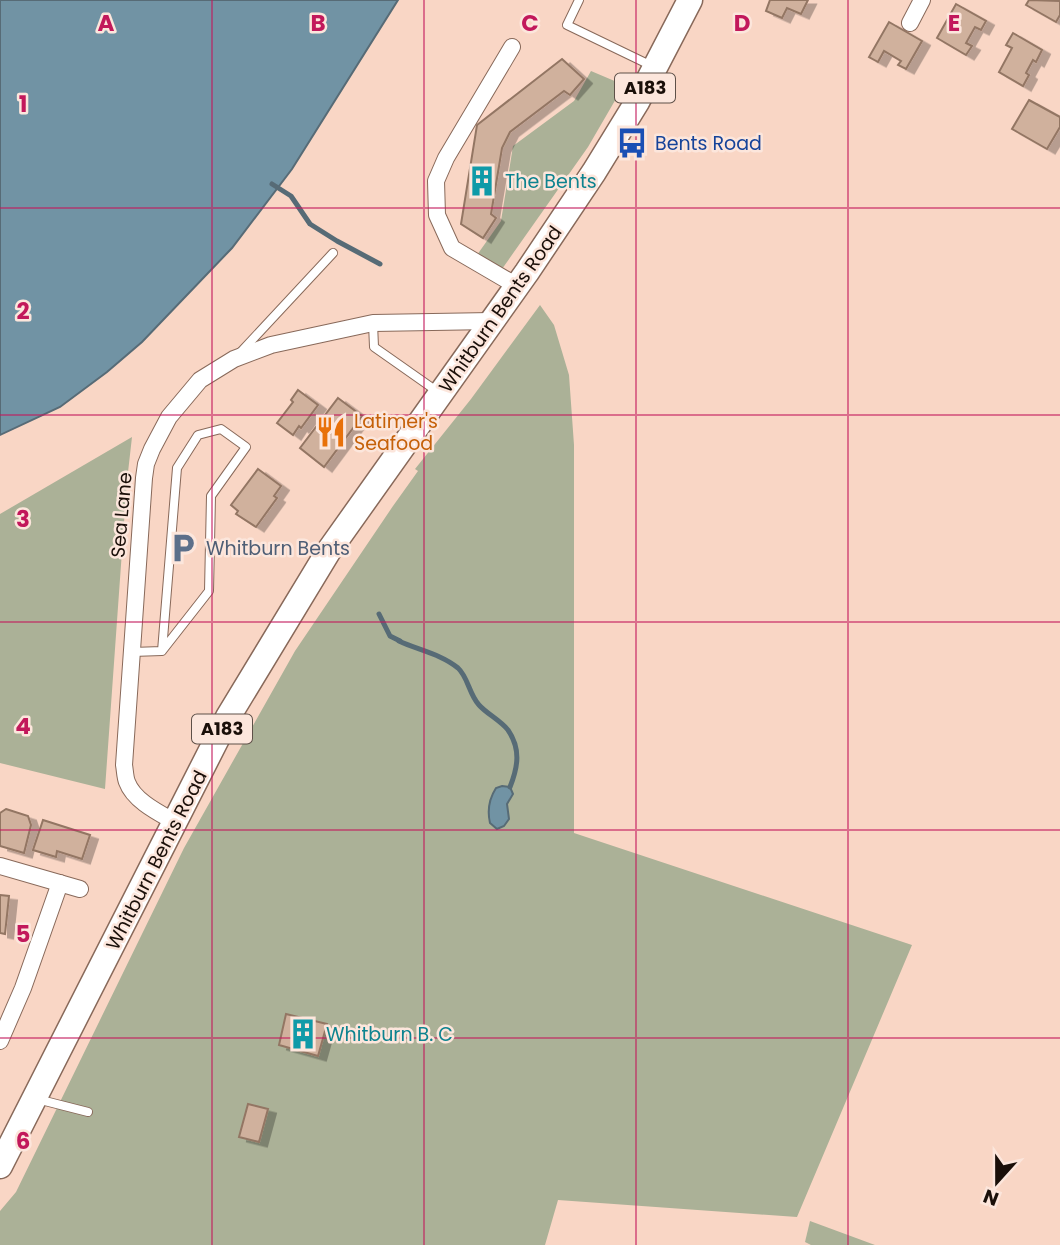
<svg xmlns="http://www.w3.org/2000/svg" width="1060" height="1245" font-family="Poppins,sans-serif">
	<defs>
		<filter id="shadow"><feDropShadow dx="8" dy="4.5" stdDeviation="0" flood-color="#0004"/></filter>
	</defs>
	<rect width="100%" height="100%" fill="#f9d6c5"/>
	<g fill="#abb197">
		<path d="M591,71L624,85L588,147L502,269L477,255L501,221L513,146L574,101Z"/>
		<path d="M540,305L554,325L569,375L574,445V833L912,945L797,1217L558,1200L545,1245H0V1211L16,1192L184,848L295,651L393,506L418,471L415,469L471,399Z"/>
		<path d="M132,437L127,481L105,789L0,763V514Z"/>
		<path d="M810,1221L875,1245H811L805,1242Z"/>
	</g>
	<g fill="#7193a4" stroke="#576b76" stroke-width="2">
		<path d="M0,0H398L292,169L232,248L142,342L107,372L60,407L0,435Z"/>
		<path d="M502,786L510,787L513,794L507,804L509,819L504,826L497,829L490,823C487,810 489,799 496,788Z"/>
	</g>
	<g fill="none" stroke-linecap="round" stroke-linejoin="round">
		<g stroke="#576b76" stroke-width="5">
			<path d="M272,184L291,196L310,224L337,241L380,264"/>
			<path d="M379,614L390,636L400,641"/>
			<path d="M399,641C418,650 441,654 458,668C468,677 469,694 479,705C487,714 500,720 508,730C521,749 518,767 510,787"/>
		</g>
	</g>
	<g fill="#d0b19d" stroke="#937664" stroke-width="2" filter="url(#shadow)">
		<path d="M770,0H808L801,14L787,8L782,18L766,11Z"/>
		<path d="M1029,0L1060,1V15L1056,22L1026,5Z"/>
		<path d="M956,4L986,21L981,30L975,27L966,43L972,46L966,55L937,38Z"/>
		<path d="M889,22L922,41L906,69L898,65L901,61L884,51L878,62L869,57Z"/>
		<path d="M1013,33L1042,50L1036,62L1033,60L1026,73L1029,75L1023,86L999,72L1012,48L1006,45Z"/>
		<path d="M562,59L584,79L570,95L564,91L510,132L502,148L491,214L496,218L483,238L461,224L477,125Z"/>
		<path d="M1029,100L1060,117V127L1047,149L1012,129Z"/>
		<path d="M298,390L318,405L301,428L299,426L293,435L277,423L293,402L291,400Z"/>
		<path d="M338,398L362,416L324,467L300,448Z"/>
		<path d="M258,469L281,486L274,496L277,498L256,527L236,514L238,511L231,505Z"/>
		<path d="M6,809L28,816L31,825L24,853L0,846V813Z"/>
		<path d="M43,820L90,835L82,859L57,851L56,857L33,850Z"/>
		<path d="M0,895L9,896L5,934L0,933Z"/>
		<path d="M286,1014L327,1024L318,1056L279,1045Z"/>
		<path d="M248,1104L268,1109L259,1142L239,1137Z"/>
	</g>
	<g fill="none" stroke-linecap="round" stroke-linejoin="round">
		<g stroke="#88695a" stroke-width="10">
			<g id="service">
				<path d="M579,0L567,25L652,66"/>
				<path d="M373,323L374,347L438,392"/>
				<path d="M239,354L333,253"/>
				<path d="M132,652L162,651L209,591L211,496L246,447L221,429L198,435L177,468L162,651"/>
				<path d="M37,1099L88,1112"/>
			</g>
		</g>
		<g stroke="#88695a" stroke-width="18">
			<g id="minor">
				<path d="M910,23L922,0"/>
				<path d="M512,47L446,158L436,181L437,215L452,248L517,286"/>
				<path d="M175,822C159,813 134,801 127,782C125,777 125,770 124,765L144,478L146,464L152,449L169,417L200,380L234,359L271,345L373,323L492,321"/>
				<path d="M0,866L80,889"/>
				<path d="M0,1041L23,988L60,883"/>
			</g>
		</g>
		<g stroke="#88695a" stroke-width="27">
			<path id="primary" d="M0,1166L228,717L328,552L527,272L594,172L637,102L690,0"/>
		</g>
		<use href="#service" stroke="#fff" stroke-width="8"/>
		<use href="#minor" stroke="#fff" stroke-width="16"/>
		<use href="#primary" stroke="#fff" stroke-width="24"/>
	</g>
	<path fill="none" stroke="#c2185b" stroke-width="2" stroke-opacity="0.55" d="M212,0V1245M424,0V1245M636,0V1245M848,0V1245M0,208H1060M0,415H1060M0,622H1060M0,830H1060M0,1038H1060"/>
	<defs>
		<g id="bus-bare" transform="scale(2.415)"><path d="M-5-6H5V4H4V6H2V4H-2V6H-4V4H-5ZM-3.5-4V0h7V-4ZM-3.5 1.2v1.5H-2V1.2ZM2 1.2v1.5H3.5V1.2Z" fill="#1a4fb4" stroke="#fce6dc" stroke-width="2.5" paint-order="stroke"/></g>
		<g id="building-bare" transform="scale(2.415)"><path d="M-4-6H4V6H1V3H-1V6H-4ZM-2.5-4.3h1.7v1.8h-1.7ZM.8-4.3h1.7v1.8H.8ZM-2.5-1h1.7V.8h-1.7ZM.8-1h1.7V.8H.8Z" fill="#0f9aa8" stroke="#fce6dc" stroke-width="2.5" paint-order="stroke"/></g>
		<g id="restaurant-bare" transform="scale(2.415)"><path d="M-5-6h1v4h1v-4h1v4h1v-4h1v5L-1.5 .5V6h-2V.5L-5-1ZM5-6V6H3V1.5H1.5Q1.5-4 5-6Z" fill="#e8710a" stroke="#fce6dc" stroke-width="2.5" paint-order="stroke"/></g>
		<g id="parking-bare" transform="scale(2.415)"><path d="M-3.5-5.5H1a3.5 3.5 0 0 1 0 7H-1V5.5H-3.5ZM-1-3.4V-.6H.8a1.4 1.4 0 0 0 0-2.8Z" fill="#5c6f8a" stroke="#fce6dc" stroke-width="2.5" paint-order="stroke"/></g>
	</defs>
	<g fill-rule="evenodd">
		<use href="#bus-bare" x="632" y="143"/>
		<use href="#building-bare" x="482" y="181"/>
		<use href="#restaurant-bare" x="331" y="432"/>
		<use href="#parking-bare" x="183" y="548"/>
		<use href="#building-bare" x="303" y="1034"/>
	</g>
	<g text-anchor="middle" stroke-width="5" stroke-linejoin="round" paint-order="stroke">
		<g fill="#fce6dc" stroke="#5e5048" stroke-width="2">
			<rect x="615" y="73.5" width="60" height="29" rx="5"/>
			<rect x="192" y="714.5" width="60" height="29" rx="5"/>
		</g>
		<g font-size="18" font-weight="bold" fill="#1a0f09">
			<text x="645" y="94">A183</text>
			<text x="222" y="735">A183</text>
		</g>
		<g font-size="19" fill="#164399" stroke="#fce6dc" text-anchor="start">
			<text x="655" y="150">Bents Road</text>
		</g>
		<g font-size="19" fill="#0d838f" stroke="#fce6dc" text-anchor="start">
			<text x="505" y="188">The Bents</text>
			<text x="326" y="1041">Whitburn B. C</text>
		</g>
		<g font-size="19" fill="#1a0f09" stroke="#fce6dc">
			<text transform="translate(500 309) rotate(-55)" y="7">Whitburn Bents Road</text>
			<text transform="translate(121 515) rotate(-85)" y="7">Sea Lane</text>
			<text transform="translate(156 860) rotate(-63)" y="7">Whitburn Bents Road</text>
		</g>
		<g font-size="19" fill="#c56008" stroke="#fce6dc" text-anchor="start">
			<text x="354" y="428">Latimer's<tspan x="354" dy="22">Seafood</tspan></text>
		</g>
		<g font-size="19" fill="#4e5e75" stroke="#fce6dc" text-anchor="start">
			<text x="206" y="555">Whitburn Bents</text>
		</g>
	</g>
	<g font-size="23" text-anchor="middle" font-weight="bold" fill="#c2185b" stroke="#fce6dc" stroke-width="5" stroke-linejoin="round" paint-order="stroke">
		<text x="106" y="31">A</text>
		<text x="318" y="31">B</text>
		<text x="530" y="31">C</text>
		<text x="742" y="31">D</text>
		<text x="954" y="31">E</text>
		<text x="23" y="112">1</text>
		<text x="23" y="319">2</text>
		<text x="23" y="527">3</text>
		<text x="23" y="734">4</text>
		<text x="23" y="942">5</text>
		<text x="23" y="1149">6</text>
	</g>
	<g transform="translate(997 1182) rotate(201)" stroke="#fce6dc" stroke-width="5" paint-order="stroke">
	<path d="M0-5L12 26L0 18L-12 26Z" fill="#1a0f09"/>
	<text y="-10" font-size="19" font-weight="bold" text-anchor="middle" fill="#1a0f09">N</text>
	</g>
</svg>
